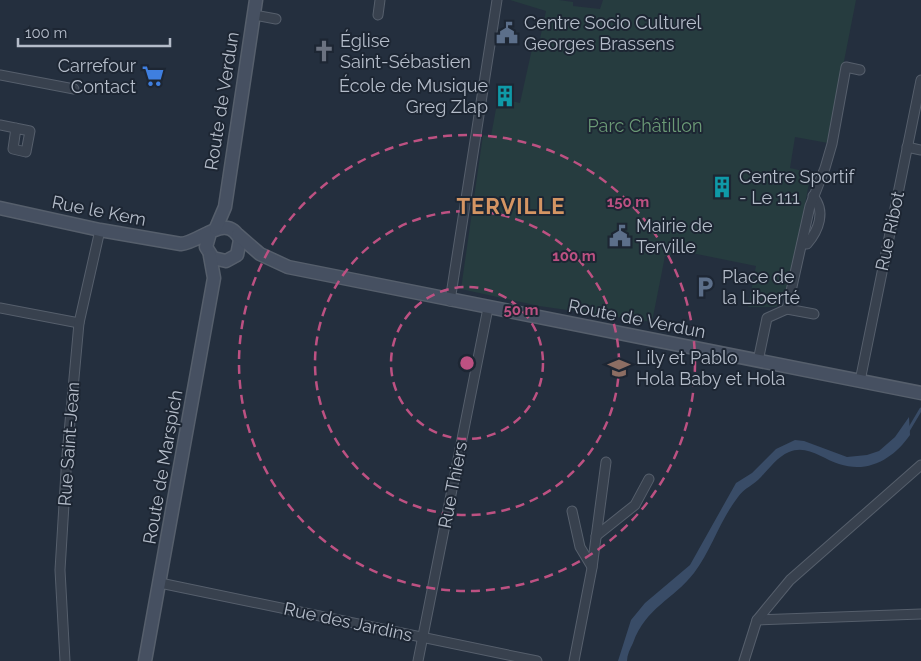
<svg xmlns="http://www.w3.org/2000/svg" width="921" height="661" font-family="Raleway,sans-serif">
	<rect width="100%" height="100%" fill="#242f3e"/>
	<path fill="#263c3f" d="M510,0H559L573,2V6L600,9L603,0H856L828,143L795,137L790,168L811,173L788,292L776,307H748L756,266L672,249L670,256H665L652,322L539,306L461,289L483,135L491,136L498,98L520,103L532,49L538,48L546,11Z"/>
	<path fill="#394c67" d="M909,417L910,435C894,458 869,474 839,464C823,459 807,444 789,452C777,457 769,469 761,477C754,485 744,488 738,497C720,520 712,549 694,573C673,600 646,607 633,643C630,649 627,655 627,661H618L631,620L645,603L690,565L736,483L752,473L776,449L795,440L804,441L847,457L867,455L879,451L895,437Z"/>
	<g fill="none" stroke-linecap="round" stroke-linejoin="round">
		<path stroke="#394c67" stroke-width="3" d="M908,431L921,409"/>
		<g stroke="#565f6c" stroke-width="11">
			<g id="street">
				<path d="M254,15L276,19"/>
				<path d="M378,15L380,0"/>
				<path d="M0,75L74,89"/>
				<path d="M0,125L30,131L26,152L13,149L16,128"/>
				<path d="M907,147L921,150"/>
				<path d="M802,244H807C819,230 826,211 813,196"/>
				<path d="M450,301L497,0"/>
				<path d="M0,308L79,323"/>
				<path d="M814,314L787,309L810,206L825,168L832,144L846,67L860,70"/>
				<path d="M758,361L767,318L787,309"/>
				<path d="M860,381L921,80"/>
				<path d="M572,511L580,547L592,567"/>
				<path d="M596,536L635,505L649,479"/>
				<path d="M160,583L537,661"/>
				<path d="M757,620L921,614"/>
				<path d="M65,661L60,570L67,455L79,323L100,230"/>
				<path d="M418,661L488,308"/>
				<path d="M574,661L592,568L606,462"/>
				<path d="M744,661L757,620L790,580L921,465"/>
			</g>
		</g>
		<g stroke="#565f6c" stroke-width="15">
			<g id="secondary">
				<path d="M0,208L100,230L181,244C201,242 228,211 240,240L237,255L226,261L213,258L206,247L210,233"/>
				<path d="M216,228L225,207L256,0"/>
				<path d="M238,235L260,254L288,267L921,393"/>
				<path d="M145,661L214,278L210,256"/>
			</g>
		</g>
		<use href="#street" stroke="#38414e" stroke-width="9"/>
		<use href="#secondary" stroke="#465061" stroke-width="12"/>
	</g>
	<g fill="none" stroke="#bd5182" stroke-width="2.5" stroke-dasharray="9 6">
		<circle cx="467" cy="363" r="76"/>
		<circle cx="467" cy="363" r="152"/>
		<circle cx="467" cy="363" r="228"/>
	</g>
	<defs>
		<g id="civic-bare" transform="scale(1.725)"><path d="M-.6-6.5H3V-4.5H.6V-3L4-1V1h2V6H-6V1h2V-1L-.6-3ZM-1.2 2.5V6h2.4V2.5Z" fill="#5c6f8a" stroke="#1d2633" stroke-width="2.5" paint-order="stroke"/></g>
		<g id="church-bare" transform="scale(1.725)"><path d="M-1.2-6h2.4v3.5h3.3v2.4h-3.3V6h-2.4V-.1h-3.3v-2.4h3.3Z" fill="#6b7280" stroke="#1d2633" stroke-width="2.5" paint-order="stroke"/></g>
		<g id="supermarket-bare" transform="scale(1.725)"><path d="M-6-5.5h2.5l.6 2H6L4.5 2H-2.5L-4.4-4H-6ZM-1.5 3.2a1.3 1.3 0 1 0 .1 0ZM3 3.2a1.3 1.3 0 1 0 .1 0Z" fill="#3f7fe0" stroke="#1d2633" stroke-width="2.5" paint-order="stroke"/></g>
		<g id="building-bare" transform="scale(1.725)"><path d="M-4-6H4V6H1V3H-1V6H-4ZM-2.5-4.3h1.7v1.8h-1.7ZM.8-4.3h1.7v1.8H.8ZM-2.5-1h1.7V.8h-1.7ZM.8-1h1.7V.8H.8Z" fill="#0f9aa8" stroke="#1d2633" stroke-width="2.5" paint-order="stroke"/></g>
		<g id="parking-bare" transform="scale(1.725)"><path d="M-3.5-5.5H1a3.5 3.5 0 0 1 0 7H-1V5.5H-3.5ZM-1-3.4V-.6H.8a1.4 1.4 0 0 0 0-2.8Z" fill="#5c6f8a" stroke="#1d2633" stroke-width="2.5" paint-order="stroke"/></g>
		<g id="school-bare" transform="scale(1.725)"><path d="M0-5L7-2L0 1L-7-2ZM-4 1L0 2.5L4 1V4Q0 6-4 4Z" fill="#8d6e63" stroke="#1d2633" stroke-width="2.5" paint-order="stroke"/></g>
	</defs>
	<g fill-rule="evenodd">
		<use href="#civic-bare" x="507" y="33"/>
		<use href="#church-bare" x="324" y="51"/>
		<use href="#supermarket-bare" x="153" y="76"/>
		<use href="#building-bare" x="505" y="96"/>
		<use href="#building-bare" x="722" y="187"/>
		<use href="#civic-bare" x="620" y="236"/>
		<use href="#parking-bare" x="705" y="287"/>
		<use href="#school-bare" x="619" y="368"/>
	</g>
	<g text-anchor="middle" stroke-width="4" stroke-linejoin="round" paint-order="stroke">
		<g font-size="18" fill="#b4bcc9" stroke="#1d2633" text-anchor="start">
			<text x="524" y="29">Centre Socio Culturel<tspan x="524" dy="21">Georges Brassens</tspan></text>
			<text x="340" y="47">Église<tspan x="340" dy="21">Saint-Sébastien</tspan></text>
			<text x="136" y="72" text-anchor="end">Carrefour<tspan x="136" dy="21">Contact</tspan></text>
			<text x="488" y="92" text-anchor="end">École de Musique<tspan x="488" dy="21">Greg Zlap</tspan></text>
			<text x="739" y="183">Centre Sportif<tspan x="739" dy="21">- Le 111</tspan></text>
			<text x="636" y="232">Mairie de<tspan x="636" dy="21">Terville</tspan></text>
			<text x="722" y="283">Place de<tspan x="722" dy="21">la Liberté</tspan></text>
			<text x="636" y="364">Lily et Pablo<tspan x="636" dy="21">Hola Baby et Hola</tspan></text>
		</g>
		<g font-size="18" fill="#b4bcc9" stroke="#1d2633">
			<text transform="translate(222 101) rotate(-81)" y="6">Route de Verdun</text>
			<text transform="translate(99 211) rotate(11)" y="6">Rue le Kem</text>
			<text transform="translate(890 231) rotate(-78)" y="6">Rue Ribot</text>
			<text transform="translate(637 319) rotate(11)" y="6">Route de Verdun</text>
			<text transform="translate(69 444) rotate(-86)" y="6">Rue Saint-Jean</text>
			<text transform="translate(163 467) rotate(-80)" y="6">Route de Marspich</text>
			<text transform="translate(453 485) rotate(-79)" y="6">Rue Thiers</text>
			<text transform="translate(348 622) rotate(12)" y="6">Rue des Jardins</text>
		</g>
		<g font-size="18" fill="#6b9a76" stroke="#1d2633">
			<text x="645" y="132">Parc Châtillon</text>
		</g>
		<g font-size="22" font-weight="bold" letter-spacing="1" fill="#d59563" stroke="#1d2633">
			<text x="511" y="214">TERVILLE</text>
		</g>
	</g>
	<circle cx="467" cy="363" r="8" fill="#bd5182" stroke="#1d2633" stroke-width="2.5"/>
	<g font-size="15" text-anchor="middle" font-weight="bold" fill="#bd5182" stroke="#1d2633" stroke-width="4" stroke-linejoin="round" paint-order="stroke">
		<text x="628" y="207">150 m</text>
		<text x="574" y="261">100 m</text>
		<text x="521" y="315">50 m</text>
	</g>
	<path d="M18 38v8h152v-8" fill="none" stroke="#b4bcc9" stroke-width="2.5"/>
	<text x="25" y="38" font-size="15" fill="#b4bcc9" stroke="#1d2633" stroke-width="4" paint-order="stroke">100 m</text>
</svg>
